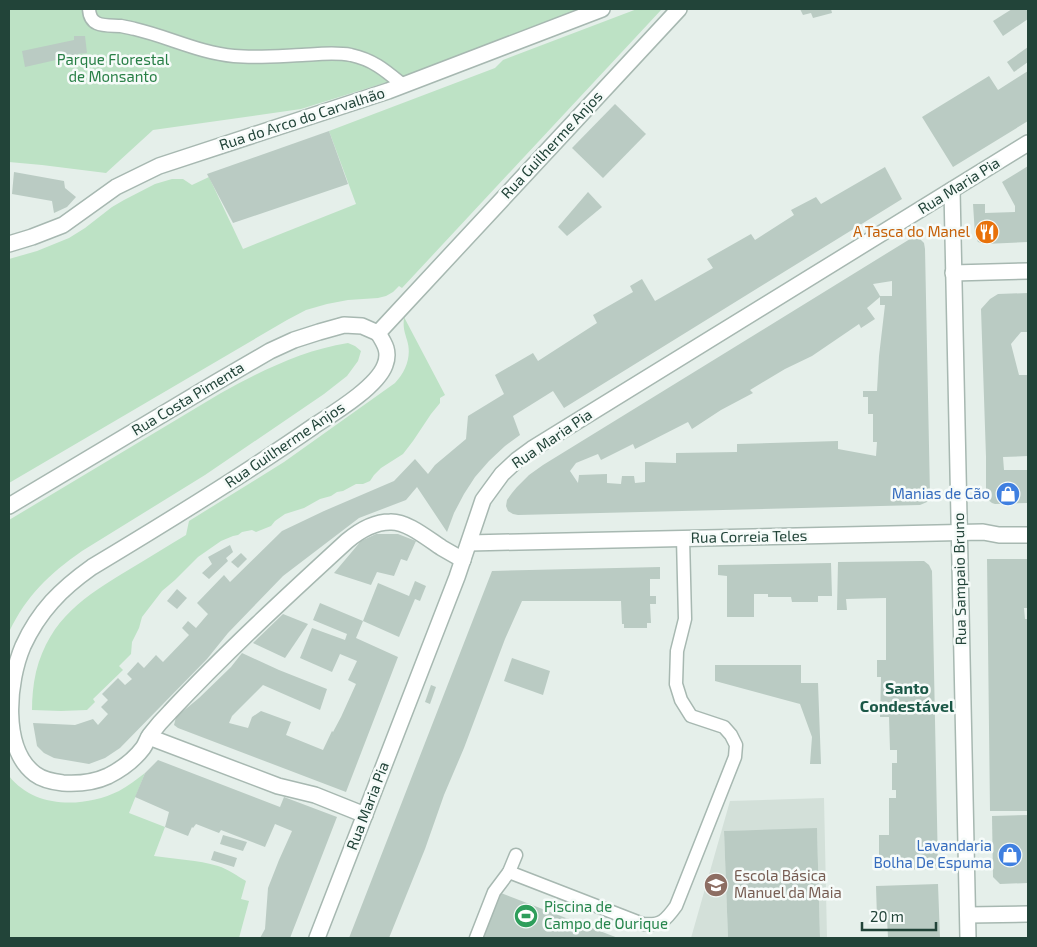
<svg xmlns="http://www.w3.org/2000/svg" width="1037" height="947" font-family="'Exo 2',sans-serif">
	<rect width="100%" height="100%" fill="#e5efea"/>
	<path fill="#d3e0d9" d="M824,798L827,938H820L817,829L724,831L728,938H691L730,801Z"/>
	<g fill="#bde2c5">
		<path d="M9,9H603L464,58L301,109L153,130L106,173L42,165L9,162Z"/>
		<path d="M637,9H662L402,288L399,286L393,292L386,296L378,298L348,300L327,304L306,310L287,320L9,483V259L37,251L69,238L85,228L112,207L124,200L155,184L172,179H183L192,185L209,177L243,249L356,204L329,131L495,68L503,60Z"/>
		<path d="M404,317L445,395L440,398V403L431,414L413,441L403,454L381,468L374,475L370,481L363,484H356L343,491L337,492L331,496L320,499L304,508L285,514L275,521L271,526L256,532L252,530L242,532L238,535L233,536L221,541L198,557L175,580L162,591L142,617L139,628L132,642L131,654L119,666L123,670L93,699L95,702L87,710L61,711L32,710C32,698 33,685 36,672C50,618 85,596 130,569C149,558 167,546 186,535L189,521L284,462L395,383C406,371 412,356 407,340C404,330 403,327 404,317Z"/>
		<path d="M348,343L355,346L361,351L358,361L347,376L324,394L205,475L82,551C48,575 27,595 9,632V520L221,393C261,371 303,350 348,343Z"/>
		<path d="M145,773L129,813L165,827L154,856C175,859 198,860 218,866C228,869 237,876 246,881L241,899L249,901L239,938H9V776C35,809 84,808 119,791C128,786 136,780 145,773Z"/>
	</g>
	<g fill="#bacbc3" fill-rule="evenodd">
		<path d="M800,9H831L832,13L813,18L811,13L803,15Z"/>
		<path d="M1012,9H1028V19L1003,36L993,21Z"/>
		<path d="M74,36H85L87,53L77,54L78,55L25,67L22,51L74,40Z"/>
		<path d="M1028,47V62L1014,72L1007,62Z"/>
		<path d="M1028,71V121L953,167L922,117L989,76L998,90Z"/>
		<path d="M615,104L646,134L603,178L572,148Z"/>
		<path d="M329,131L348,184L233,223L207,174Z"/>
		<path d="M1028,166V242L985,244L978,242L975,235L973,204H985V213L1015,212V206L1002,182Z"/>
		<path d="M885,167L902,199L564,408L553,391L513,416L520,435L505,446L489,461L475,477L464,494L454,513L447,532L417,487L406,500L359,518L283,576L228,633L207,659L120,748L105,758L89,764L54,758L44,753L37,746L33,723L75,725L93,719L98,725L108,714L101,707L108,700L102,694L118,678L125,685L132,679L127,674L138,662L144,668L156,655L163,662L189,635L182,628L188,621L196,628L208,614L197,603L224,575L230,582L282,531L324,511L394,481L415,459L428,474L435,465L466,439L468,416L504,394L495,375L533,353L538,361L597,323L593,315L633,292L630,286L642,279L655,301L713,268L707,259L751,234L755,240L794,215L791,210L816,197L821,204Z"/>
		<path d="M14,172L64,181L65,188L76,197L67,207L54,213L52,201L12,194Z"/>
		<path d="M588,192L602,207L567,236L558,227Z"/>
		<path d="M915,237L920,239L924,243L925,249L930,495V499L927,502L920,505L518,515L513,514L508,511L506,506L507,500L512,493L517,487L529,475L543,465L910,239ZM892,281V296H880L873,284ZM880,297V305H885L879,356L877,391H863V397H868V414H873V442H877L876,456L838,449V441L737,444V452L676,453V463L645,462V482L635,483L634,476H622L621,484L607,483V474L579,475L578,483L570,471L576,463L598,454L601,460L633,444L635,449L688,422L692,429L721,410L753,393L750,390L785,369L812,356L859,324L861,328L875,319L867,308Z"/>
		<path d="M1028,293V332H1021L1011,344L1019,375H1028V456L1003,457L1004,470H1028V503L995,504L992,503L987,499L986,494V457L981,309L990,299L998,294Z"/>
		<path d="M376,534H398L416,541L407,561L401,559L394,576L377,572L371,585L334,573L361,541Z"/>
		<path d="M230,545L233,552L226,558L228,561L209,579L202,573L212,564L208,557Z"/>
		<path d="M241,553L247,559L238,568L231,562Z"/>
		<path d="M987,559H1028V608H1024L1025,619H1028V740H1027V754H1028V811H990Z"/>
		<path d="M921,561H924L929,565L932,571L938,869L879,870V835H889V798H896V790H892V763H897V750H890L889,717H880L881,677H877V660H886V598L846,599L847,610H837L838,562Z"/>
		<path d="M831,563L832,596H818V602H792L791,597H768V594H754V617H727V576L718,575V565Z"/>
		<path d="M660,567V579H650V596H656V604H650L651,623H647V628H624V624H622L621,601H522L505,639L464,748L444,795L425,849L389,938H349L492,571Z"/>
		<path d="M415,581L426,586L420,601L415,599L399,637L363,621L356,638L398,657L346,792L178,728L174,725L176,717L199,698L231,667L242,653L279,670L327,689L320,710L263,685L232,716L229,723L248,728L252,717L261,711L291,722L286,735L323,750L332,731L333,732L341,717L356,684L348,680L357,661L340,654L332,672L300,658L312,628L345,640L347,634L313,620L320,603L363,621L378,583L409,596Z"/>
		<path d="M177,589L187,598L177,609L167,601Z"/>
		<path d="M283,614L308,624L285,658L253,643Z"/>
		<path d="M512,658L550,671L543,695L504,681Z"/>
		<path d="M715,665H801V683H818L821,764H810L812,737L800,704L715,681Z"/>
		<path d="M431,685L436,687L430,704L425,702Z"/>
		<path d="M158,760L280,807L284,797L337,817L290,938H260L265,929L268,888L279,860L292,831L275,824L265,847L221,830L219,833L196,824L193,828L192,827L188,836L165,827L169,812L135,797L145,773Z"/>
		<path d="M1028,815V883L1000,884L993,877L992,816Z"/>
		<path d="M817,828L820,938H728L724,831Z"/>
		<path d="M223,835L247,842L243,851L220,844Z"/>
		<path d="M214,851L237,858L234,867L211,860Z"/>
		<path d="M938,884L940,938H888L887,918H877L876,886Z"/>
		<path d="M501,893L618,938H483Z"/>
	</g>
	<g fill="none" stroke-linecap="round" stroke-linejoin="round">
		<g stroke="#a7b8b1" stroke-width="15">
			<g id="lane">
				<path d="M89,9C90,28 106,25 121,26C126,27 131,28 135,29C169,37 200,53 234,56C257,58 279,56 302,55C319,54 335,52 351,55C374,60 386,71 403,85"/>
				<path d="M509,872L643,924C661,926 666,920 676,906L735,757L736,745L731,735L724,727L691,716L681,700L676,684L677,651L685,619L683,538"/>
				<path d="M476,938L494,892L509,872L516,855"/>
			</g>
		</g>
		<g stroke="#a7b8b1" stroke-width="18">
			<g id="street">
				<path d="M952,190L968,938"/>
				<path d="M9,244L32,237L63,225L116,187L159,166L388,91L602,9"/>
				<path d="M953,273L1028,271"/>
				<path d="M378,333C385,344 390,352 385,365C377,387 334,413 314,426C242,476 167,522 92,567C61,589 39,611 23,646C8,681 1,748 35,774C43,780 54,782 63,783C79,784 93,783 108,776C120,770 134,760 143,748C146,744 147,739 150,735C156,727 163,719 170,712C226,652 287,596 347,541C359,531 373,522 390,522C407,521 428,539 442,548C449,552 456,556 463,560"/>
				<path d="M378,333L679,9"/>
				<path d="M9,506L215,383L270,351L294,340L319,332L344,325L362,326L378,333"/>
				<path d="M469,543L983,532L999,535H1028"/>
				<path d="M149,737L278,786L315,795L365,815"/>
				<path d="M968,915L1028,914"/>
				<path d="M317,938L457,577L483,500L491,489L502,474L517,460L532,449L1028,143"/>
			</g>
		</g>
		<use href="#lane" stroke="#fff" stroke-width="12"/>
		<use href="#street" stroke="#fff" stroke-width="15"/>
	</g>
	<defs>
		<g id="restaurant-disc" transform="scale(1.25)"><circle r="9.5" fill="#e8710a" stroke="#f6fbf9"/><path d="M-5-6h1v4h1v-4h1v4h1v-4h1v5L-1.5 .5V6h-2V.5L-5-1ZM5-6V6H3V1.5H1.5Q1.5-4 5-6Z" fill="#fff"/></g>
		<g id="shop-disc" transform="scale(1.25)"><circle r="9.5" fill="#3f7fe0" stroke="#f6fbf9"/><path d="M-5-2.5h2.3a2.7 3.5 0 0 1 5.4 0H5L5.5 6h-11ZM-1.5-2.5h3a1.5 2.3 0 0 0-3 0Z" fill="#fff"/></g>
		<g id="school-disc" transform="scale(1.25)"><circle r="9.5" fill="#8d6e63" stroke="#f6fbf9"/><path d="M0-5L7-2L0 1L-7-2ZM-4 1L0 2.5L4 1V4Q0 6-4 4Z" fill="#fff"/></g>
		<g id="stadium-disc" transform="scale(1.25)"><circle r="9.5" fill="#2e9e5b" stroke="#f6fbf9"/><path d="M0-5a6.5 5 0 1 0 0 10a6.5 5 0 1 0 0-10ZM-3.5-1.8h7v3.6h-7Z" fill="#fff"/></g>
	</defs>
	<g fill-rule="evenodd">
		<use href="#restaurant-disc" x="987" y="232"/>
		<use href="#shop-disc" x="1008" y="494"/>
		<use href="#shop-disc" x="1010" y="855"/>
		<use href="#school-disc" x="716" y="885"/>
		<use href="#stadium-disc" x="526" y="916"/>
	</g>
	<g text-anchor="middle" stroke-width="5" stroke-linejoin="round" paint-order="stroke">
		<g font-size="15" fill="#287f46" stroke="#f6fbf9">
			<text x="113" y="65">Parque Florestal<tspan x="113" dy="17">de Monsanto</tspan></text>
		</g>
		<g font-size="15" fill="#224439" stroke="#f6fbf9">
			<text transform="translate(302 119) rotate(-18)" y="5">Rua do Arco do Carvalhão</text>
			<text transform="translate(552 145) rotate(-47)" y="5">Rua Guilherme Anjos</text>
			<text transform="translate(959 186) rotate(-32)" y="5">Rua Maria Pia</text>
			<text transform="translate(188 399) rotate(-31)" y="5">Rua Costa Pimenta</text>
			<text transform="translate(552 439) rotate(-34)" y="5">Rua Maria Pia</text>
			<text transform="translate(285 445) rotate(-34)" y="5">Rua Guilherme Anjos</text>
			<text transform="translate(749 537) rotate(-1)" y="5">Rua Correia Teles</text>
			<text transform="translate(960 579) rotate(-91)" y="5">Rua Sampaio Bruno</text>
			<text transform="translate(368 806) rotate(-69)" y="5">Rua Maria Pia</text>
		</g>
		<g font-size="15" fill="#c56008" stroke="#f6fbf9" text-anchor="end">
			<text x="970" y="237">A Tasca do Manel</text>
		</g>
		<g font-size="15" fill="#366cbe" stroke="#f6fbf9" text-anchor="end">
			<text x="990" y="499">Manias de Cão</text>
			<text x="992" y="851">Lavandaria<tspan x="992" dy="17">Bolha De Espuma</tspan></text>
		</g>
		<g font-size="15" fill="#785e54" stroke="#f6fbf9" text-anchor="start">
			<text x="734" y="881">Escola Básica<tspan x="734" dy="17">Manuel da Maia</tspan></text>
		</g>
		<g font-size="15" fill="#27864d" stroke="#f6fbf9" text-anchor="start">
			<text x="544" y="912">Piscina de<tspan x="544" dy="17">Campo de Ourique</tspan></text>
		</g>
		<g font-size="16" font-weight="bold" fill="#1b5847" stroke="#f6fbf9">
			<text x="907" y="694">Santo<tspan x="907" dy="18">Condestável</tspan></text>
		</g>
	</g>
	<rect width="1037" height="947" fill="none" stroke="#224439" stroke-width="20"/>
	<path d="M862 922v8h74v-8" fill="none" stroke="#224439" stroke-width="2.5"/>
	<text x="870" y="922" font-size="15" fill="#224439" stroke="#f6fbf9" stroke-width="4" paint-order="stroke">20 m</text>
</svg>
